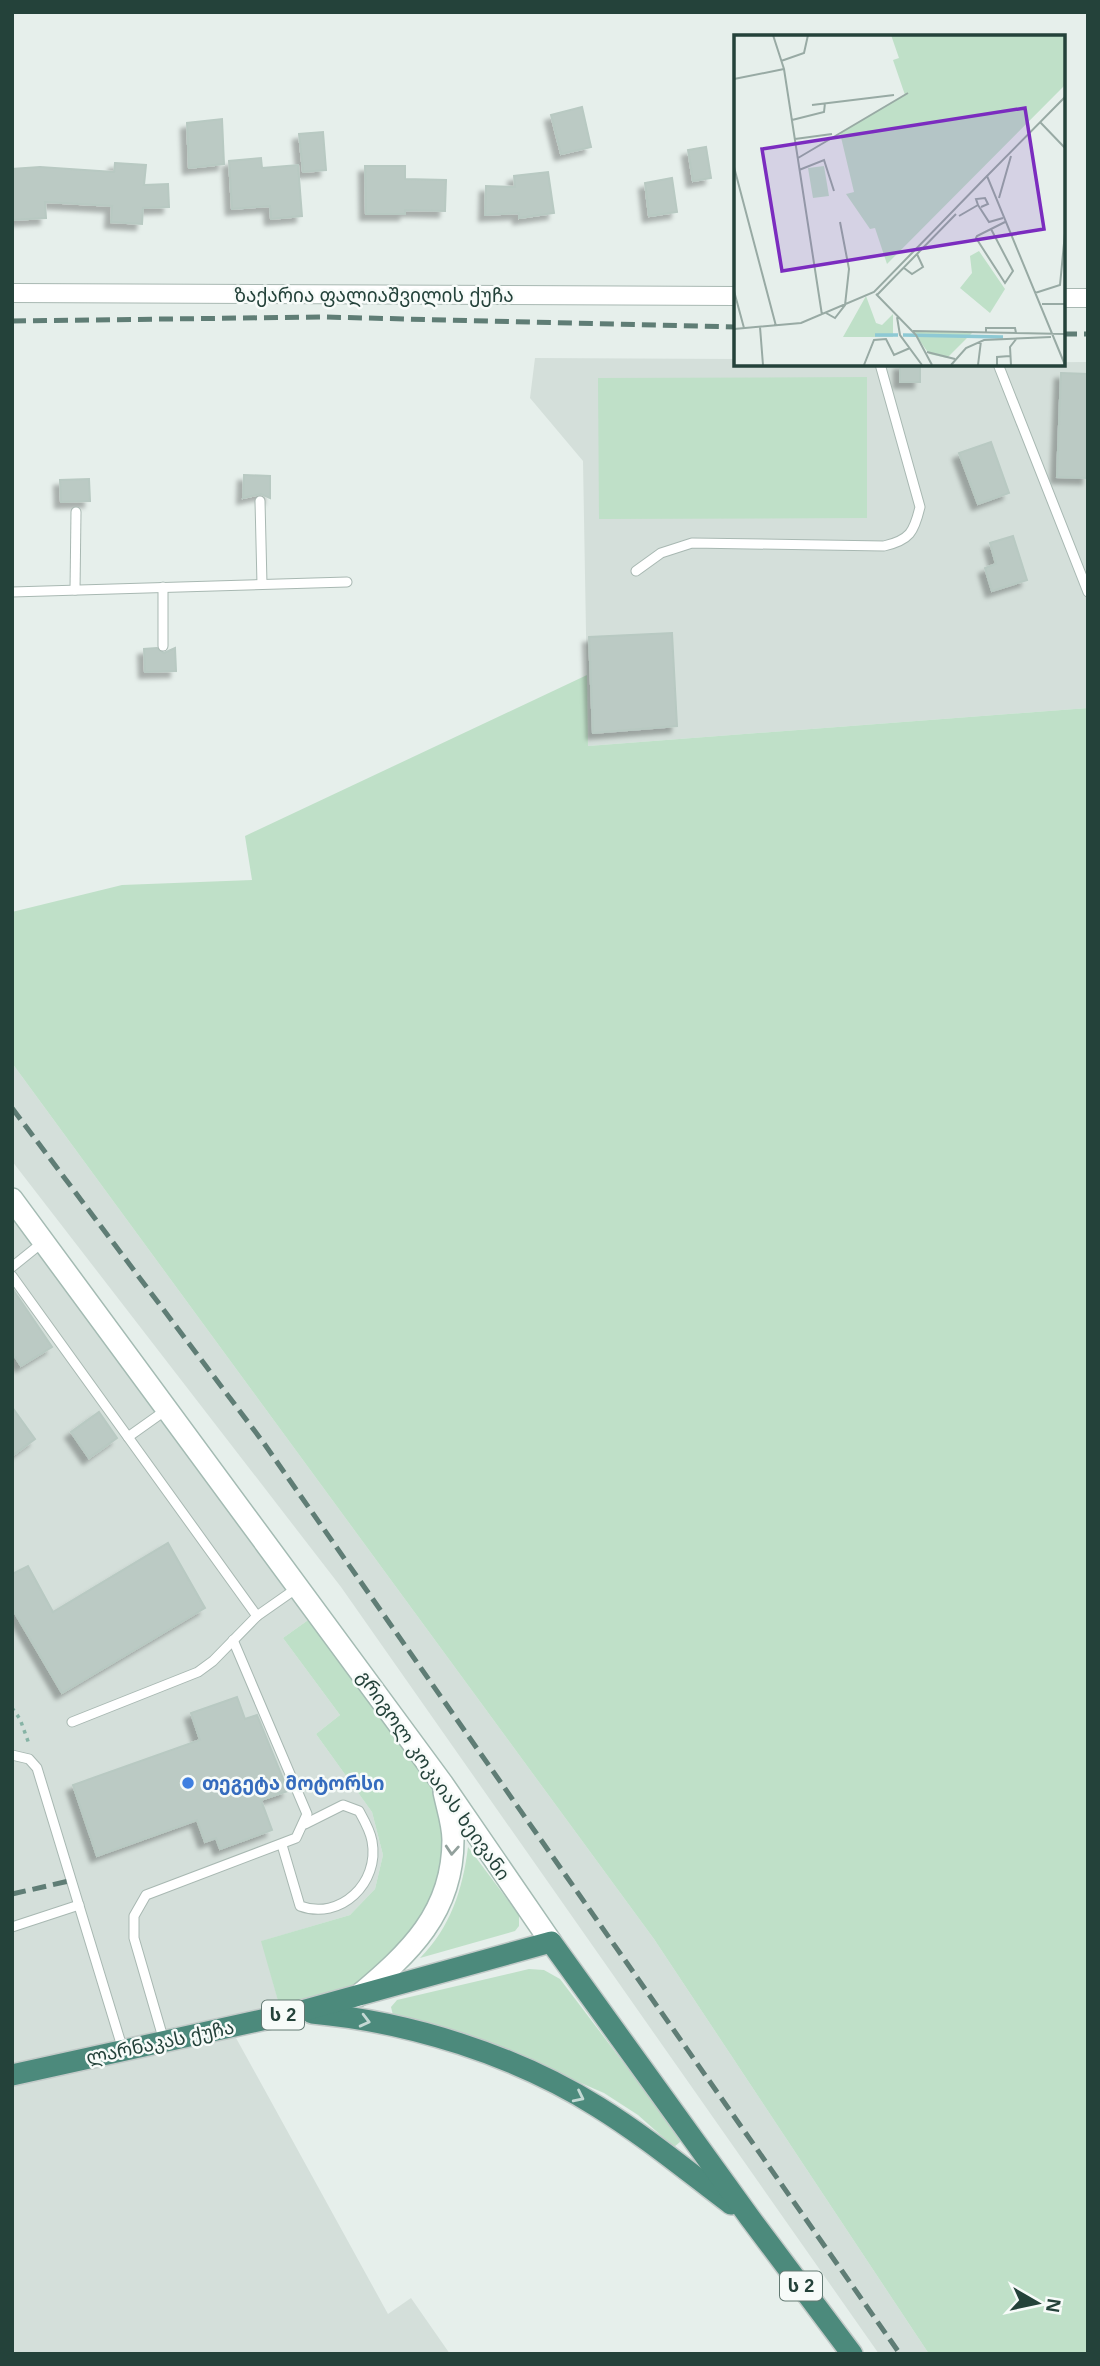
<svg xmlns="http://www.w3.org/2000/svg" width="1100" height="2366" font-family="Helvetica,'Noto Sans Georgian',sans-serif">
	<defs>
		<filter id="shadow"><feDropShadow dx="-6" dy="6" stdDeviation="2" flood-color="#0004"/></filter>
	</defs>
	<rect width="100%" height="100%" fill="#e6efeb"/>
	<g fill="#d4dfda">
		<path d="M535,358L736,359V364L1088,362V708L588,746L583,461L530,398Z"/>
		<path d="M12,1063L654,1939L929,2354H879L341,1587L12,1161Z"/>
		<path d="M12,1199L318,1613L283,1638L340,1715L316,1734L372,1812L383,1855L375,1889L350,1915L262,1941L282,2015L230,2027L388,2314L411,2298L450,2354H12Z"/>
	</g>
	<g fill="#bfe0c8">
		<path d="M867,377V518L599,519L598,378Z"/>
		<path d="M587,675L588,746L1088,708V2354H929L654,1939L12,1063V912L122,885L252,880L245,836Z"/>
		<path d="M318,1613L442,1783L453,1837L437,1907L358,1996L282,2015L261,1941L350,1915L375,1889L383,1855L372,1812L316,1734L340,1715L283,1638Z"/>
		<path d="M468,1847L519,1915V1926L515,1931L420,1958C450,1928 463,1889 468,1847Z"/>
		<path d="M529,1969L544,1970L560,1979L679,2136L680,2142L674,2147L638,2115L604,2093L479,2039L393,2015L391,2007L397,2000Z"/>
	</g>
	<g fill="#bbcac4" stroke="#b8c9c2" stroke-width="2" filter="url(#shadow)">
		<path d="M582,107L591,147L561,154L551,115Z"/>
		<path d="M222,119L224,164L189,168L187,123Z"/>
		<path d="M323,132L326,170L303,172L299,134Z"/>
		<path d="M706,147L711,178L693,181L688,150Z"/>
		<path d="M261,158L262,168L298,165L302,216L271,219L270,206L232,209L229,161Z"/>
		<path d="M115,163L146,165L144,185L168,184L169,207L143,208L142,224L111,222L112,206L45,202L46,218L12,220V169L40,167L114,172Z"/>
		<path d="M365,166H405V179L446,180L445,211L405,210V214H366Z"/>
		<path d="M548,172L554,213L519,218V213L485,215L486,186L515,187L514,176Z"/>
		<path d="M672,178L677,212L649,216L645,183Z"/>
		<rect x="900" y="364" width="20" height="18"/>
		<path d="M1061,373L1088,374V478L1057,477Z"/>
		<path d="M991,442L1009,493L978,504L959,453Z"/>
		<path d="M244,475L270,476V498L261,494L243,498Z"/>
		<path d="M89,479L90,501L61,502L60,480Z"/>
		<path d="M1013,536L1027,580L992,591L985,568L996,564L990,543Z"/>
		<path d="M672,633L677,726L593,733L589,637Z"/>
		<path d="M157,648L164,653L175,648L176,671L145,672L144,649Z"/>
		<path d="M12,1288L52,1347L21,1366L12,1352Z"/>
		<path d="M12,1407L35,1439L12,1456Z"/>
		<path d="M99,1412L117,1438L89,1458L71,1432Z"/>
		<path d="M168,1543L205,1608L62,1693L12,1608V1574L28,1566L53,1612Z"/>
		<path d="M237,1697L245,1719L257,1715L288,1791L261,1800L272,1830L220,1849L216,1838L205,1842L197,1820L97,1856L73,1785L200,1740L191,1713Z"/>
	</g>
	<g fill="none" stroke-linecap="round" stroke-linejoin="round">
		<g stroke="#a8b8b2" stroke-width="11">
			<g id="service">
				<path d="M998,364L1088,592"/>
				<path d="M260,501L262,584"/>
				<path d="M636,571L661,553L692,543L884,546C910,540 914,532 920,507L880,364"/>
				<path d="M163,587V646"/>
				<path d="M75,590L76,512"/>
				<path d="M12,592L347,582"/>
				<path d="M12,1267L43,1242"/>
				<path d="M12,1276L257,1616"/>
				<path d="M128,1437L166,1410"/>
				<path d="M72,1722L198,1672L213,1661L257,1616L297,1588"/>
				<path d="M12,1755L29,1759L37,1768L123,2050"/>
				<path d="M282,1845L300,1906C340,1921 380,1883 372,1841C370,1830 364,1820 359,1811L343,1805L305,1824"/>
				<path d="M12,1927L79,1905"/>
				<path d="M164,2041L134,1938V1916L146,1895L296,1838L307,1814L233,1640"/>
			</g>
		</g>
		<g stroke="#a8b8b2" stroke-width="20">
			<g id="minor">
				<path d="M12,293L736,296"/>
				<path d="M1063,298H1088"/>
			</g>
		</g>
		<g stroke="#a4bbb3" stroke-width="24">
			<g id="secondary">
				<path d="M12,1199L442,1783L551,1942"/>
				<path d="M358,1996C409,1953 453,1913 453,1840C453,1824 447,1807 444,1792"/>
			</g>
		</g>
		<g stroke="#c2cac8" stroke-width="24">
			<g id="trunk">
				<path d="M312,2013C410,2022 515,2055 598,2107C645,2136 687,2171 731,2204"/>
				<path d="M12,2075L298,2012L551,1942L750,2218L852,2354"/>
			</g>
		</g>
		<path stroke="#86b3a5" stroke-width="3.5" stroke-dasharray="3.5 5" stroke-linecap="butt" d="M12,1708L20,1719L29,1744"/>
		<use href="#service" stroke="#fff" stroke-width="9"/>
		<use href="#minor" stroke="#fff" stroke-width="18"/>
		<use href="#secondary" stroke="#fff" stroke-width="21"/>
		<use href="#trunk" stroke="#4c8a7c" stroke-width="21"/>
		<g stroke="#5f7d75" stroke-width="5" stroke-dasharray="14 7" stroke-linecap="butt">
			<path d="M12,321L323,317L736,327"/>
			<path d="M1063,334H1088"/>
			<path d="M12,1108L263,1442L900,2354"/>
			<path d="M12,1894L69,1881"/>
		</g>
	</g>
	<defs><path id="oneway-chevron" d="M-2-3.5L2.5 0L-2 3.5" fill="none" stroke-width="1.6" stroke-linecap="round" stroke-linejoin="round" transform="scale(1.75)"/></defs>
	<use stroke="#92a09c" href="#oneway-chevron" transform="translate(452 1850) rotate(94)"/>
	<g stroke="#c4d9d4">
		<use href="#oneway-chevron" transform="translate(365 2021) rotate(14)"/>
		<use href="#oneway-chevron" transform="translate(579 2097) rotate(26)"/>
	</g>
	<circle fill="#3f7fe0" stroke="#f7fbf9" stroke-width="2.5" cx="188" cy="1783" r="7"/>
	<g text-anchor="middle" stroke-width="5" stroke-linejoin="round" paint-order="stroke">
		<g fill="#f7fbf9" stroke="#637a73" stroke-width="2">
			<rect x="262" y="2000.5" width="42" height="29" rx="5"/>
			<rect x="780" y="2271.5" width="42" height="29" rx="5"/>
		</g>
		<g font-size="18" font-weight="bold" fill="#24423a">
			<text x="283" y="2021">ს 2</text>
			<text x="801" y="2292">ს 2</text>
		</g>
		<g font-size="19" fill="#24423a" stroke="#f7fbf9">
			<text x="374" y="302">ზაქარია ფალიაშვილის ქუჩა</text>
			<text transform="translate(434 1775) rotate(55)" y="7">გრიგოლ კოკაიას ხეივანი</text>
			<text transform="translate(160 2042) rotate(-12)" y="7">ლარნაკას ქუჩა</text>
		</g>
		<g font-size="19" font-weight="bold" fill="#366cbe" stroke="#f7fbf9" text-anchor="start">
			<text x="202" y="1790">თეგეტა მოტორსი</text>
		</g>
	</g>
	<g transform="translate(734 35)">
		<rect width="331" height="331" fill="#e6efeb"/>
		<path d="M157,0H331V50L153,229L141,193L136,194L112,159L120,157L106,98L171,60L159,25L165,23ZM90,131L95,161L79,163L74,133ZM245,216L271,254L256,278L226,253L238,238L236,221ZM132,261L142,288L148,290L159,279V302H109ZM179,296L238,298L213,323L195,319Z" fill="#bfe0c8"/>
		<path fill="none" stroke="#8ec9d4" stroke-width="3.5" d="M141,300H164M169,300L269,302"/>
		<path fill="none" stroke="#98aaa4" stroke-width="2" d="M39,0L50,34L88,280M47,26L70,18L74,0M0,44L50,34M78,70L160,60M58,85L90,77L91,68M306,87L331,113M61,104L98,99M64,123L174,58M0,132L42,291M65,135L90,125L100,156M265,163L277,121M244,170L242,164L251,163L254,169L247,172M225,181L244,170L255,187L269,183M257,194L279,236L271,248L242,203L243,201L271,187M170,233L178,239L189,232L183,219M0,256L10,293M301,258L326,250L331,198M142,259L182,300L198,330M143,260L222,179M308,269H331M92,278L101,283L111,270L115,234L106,187M163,282L166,300L188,330M26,292L29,330M0,294L67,288L140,257L253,141M179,296L331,299M252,298V293H281L282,298M193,317L221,324M130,330L140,305L152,304L160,320L176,313M217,330L232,313L250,305L317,302M244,330L247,306M263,330V322L276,321M277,330L276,312L283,303M331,330L253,141L331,62"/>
		<path fill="#7b2cbf" fill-opacity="0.15" stroke="#7b2cbf" stroke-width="3.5" d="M291,73L310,194L48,236L28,114Z"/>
		<rect width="331" height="331" fill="none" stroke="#24423a" stroke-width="3.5"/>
	</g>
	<rect width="1100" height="2366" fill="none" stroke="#24423a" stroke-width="28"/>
	<g transform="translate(1037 2303) rotate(99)" stroke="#f7fbf9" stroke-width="5" paint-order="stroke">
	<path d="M0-5L12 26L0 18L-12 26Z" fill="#24423a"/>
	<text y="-10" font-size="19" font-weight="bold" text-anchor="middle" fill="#24423a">N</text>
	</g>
</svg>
